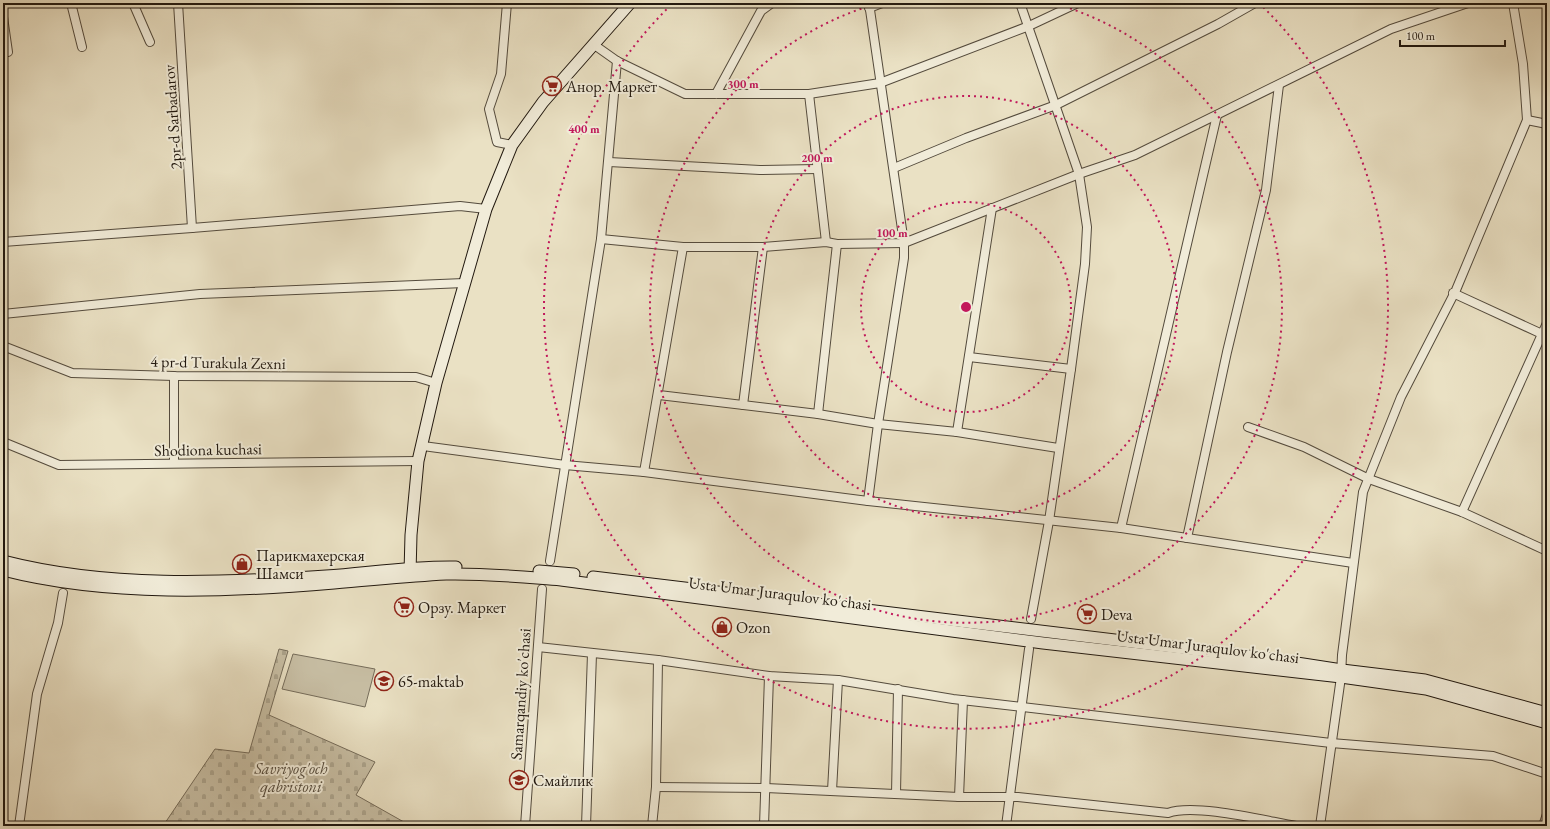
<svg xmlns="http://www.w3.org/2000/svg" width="1550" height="829" font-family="'EB Garamond',serif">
	<defs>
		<pattern id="cemetery-stones" width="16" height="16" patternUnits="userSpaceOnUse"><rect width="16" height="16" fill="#c8bfa5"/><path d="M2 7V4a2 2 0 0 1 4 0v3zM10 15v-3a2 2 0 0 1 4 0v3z" fill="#aca48d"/></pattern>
	</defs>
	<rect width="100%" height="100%" fill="#eae1c4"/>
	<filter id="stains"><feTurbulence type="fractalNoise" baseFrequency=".005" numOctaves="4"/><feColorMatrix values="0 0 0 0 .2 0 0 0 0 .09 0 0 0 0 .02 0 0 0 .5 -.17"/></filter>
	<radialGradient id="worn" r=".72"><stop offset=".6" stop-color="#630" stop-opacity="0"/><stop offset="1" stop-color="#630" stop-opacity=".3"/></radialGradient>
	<path fill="url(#cemetery-stones)" stroke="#756c5a" d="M279,649L288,651L269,715L375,762L356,795L411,826H152L165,823L215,749L249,753Z"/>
	<path fill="#c8bfa5" stroke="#756c5a" d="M293,654L375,669L365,707L282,689Z"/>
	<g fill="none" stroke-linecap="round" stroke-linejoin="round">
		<g stroke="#544b3d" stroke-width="10">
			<g id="street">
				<path d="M71,3L82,47"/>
				<path d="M133,3L150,42"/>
				<path d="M178,3L192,228"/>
				<path d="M507,3L501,74L489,109L497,142L512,145"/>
				<path d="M1020,3L1079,174L1087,227L1085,264L1071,369L1049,521L1031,619"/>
				<path d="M869,8L882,3"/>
				<path d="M3,17L8,52"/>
				<path d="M593,44L617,61L685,94H809L880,83L1029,26L1078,3"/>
				<path d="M716,94L761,11L772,3"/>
				<path d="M809,94L826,242"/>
				<path d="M1527,120L1547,124"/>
				<path d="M609,162L760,170L817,169"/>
				<path d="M894,168L966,138L1056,105L1218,24L1255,3"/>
				<path d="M601,239L683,247H763L826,242L837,244L904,243L1079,174L1135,155L1391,29L1468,3"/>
				<path d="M3,242L192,228L460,206L486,209"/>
				<path d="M1453,293L1542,334"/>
				<path d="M3,314L200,294L464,283"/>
				<path d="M3,346L72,373L174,376L416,377L436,383"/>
				<path d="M969,357L1071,369"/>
				<path d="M174,376V463"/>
				<path d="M659,395L818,414L878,424L957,432L1058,448"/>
				<path d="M743,405L763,247"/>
				<path d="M818,414L837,244"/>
				<path d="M1248,427L1304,447L1369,479L1462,512L1547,551"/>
				<path d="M957,432L992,208"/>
				<path d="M3,442L59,465L418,461"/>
				<path d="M423,446L565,465L644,472L868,501L1121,528L1353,563"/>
				<path d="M644,472L683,247"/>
				<path d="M868,501L878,424L904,258V243L869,3"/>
				<path d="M1462,512L1547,323"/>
				<path d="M1121,528L1217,115"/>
				<path d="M1187,538L1227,352L1266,190L1279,85"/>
				<path d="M550,561L601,239L617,61"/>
				<path d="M538,647L658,660L769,676L838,680L953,699L1331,743L1493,756L1547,774"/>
				<path d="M656,787L766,788L959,797H1018L1168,813C1195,803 1266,821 1296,826"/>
				<path d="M832,791L838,680"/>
				<path d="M896,794L898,689"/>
				<path d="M959,797L963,700"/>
				<path d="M19,826L37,694L58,623L63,593"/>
				<path d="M525,826L542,589"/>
				<path d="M586,826L592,654"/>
				<path d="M652,826L656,787L658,660"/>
				<path d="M764,826L769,676"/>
				<path d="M1006,826L1029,649"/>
				<path d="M1320,826L1341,677L1342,655L1363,492L1401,397L1456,290L1527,120L1523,64L1513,3"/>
				<path d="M1543,826L1547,814"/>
			</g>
		</g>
		<g stroke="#221910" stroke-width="13">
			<g id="secondary">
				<path d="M3,561C108,588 219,583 326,576C369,573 412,566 456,567"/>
				<path d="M3,570C108,597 227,592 334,583C372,580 408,576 446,574C484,573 522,577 561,580L1043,643L1341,677L1426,689L1547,723"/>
				<path d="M539,571L574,574"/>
				<path d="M410,573L411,535L418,461L436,383L486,209L512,145L543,102L630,3"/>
				<path d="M593,577L1264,658L1342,670L1425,680L1547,713"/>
			</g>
		</g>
		<use href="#street" stroke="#f1ecd9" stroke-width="8"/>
		<use href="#secondary" stroke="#f1ecd9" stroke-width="11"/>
	</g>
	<g fill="none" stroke="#c2185b" stroke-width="2" stroke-dasharray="2 4">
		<circle cx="966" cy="307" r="105"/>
		<circle cx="966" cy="307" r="211"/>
		<path d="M1053 3A316 316 0 1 1 879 3"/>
		<path d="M1259 3A422 422 0 1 1 673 3"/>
	</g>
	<defs>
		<g id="supermarket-ring" transform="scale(1)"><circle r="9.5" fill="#f1ecd9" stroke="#8f2418" stroke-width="1.5"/><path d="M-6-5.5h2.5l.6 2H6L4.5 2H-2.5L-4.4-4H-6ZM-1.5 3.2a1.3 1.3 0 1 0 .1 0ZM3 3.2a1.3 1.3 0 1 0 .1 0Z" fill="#8f2418"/></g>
		<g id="shop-ring" transform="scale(1)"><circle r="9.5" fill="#f1ecd9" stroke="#8f2418" stroke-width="1.5"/><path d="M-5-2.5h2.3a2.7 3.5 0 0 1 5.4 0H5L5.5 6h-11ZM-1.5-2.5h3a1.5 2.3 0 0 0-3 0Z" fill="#8f2418"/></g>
		<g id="school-ring" transform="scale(1)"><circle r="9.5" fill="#f1ecd9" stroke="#8f2418" stroke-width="1.5"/><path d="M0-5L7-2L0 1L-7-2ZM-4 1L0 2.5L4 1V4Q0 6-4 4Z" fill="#8f2418"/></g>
	</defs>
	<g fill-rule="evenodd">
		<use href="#supermarket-ring" x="552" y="86"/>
		<use href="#shop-ring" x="242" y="564"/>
		<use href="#supermarket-ring" x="404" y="607"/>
		<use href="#supermarket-ring" x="1087" y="614"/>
		<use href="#shop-ring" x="722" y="627"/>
		<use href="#school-ring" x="384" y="681"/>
		<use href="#school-ring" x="519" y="780"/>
	</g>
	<g text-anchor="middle" stroke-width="4" stroke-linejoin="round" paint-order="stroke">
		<g font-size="16" fill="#221910" stroke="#f1ecd9" text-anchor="start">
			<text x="566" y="92">Анор. Маркет</text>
			<text x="256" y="561">Парикмахерская<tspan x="256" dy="18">Шамси</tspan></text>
			<text x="418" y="613">Орзу. Маркет</text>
			<text x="1101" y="620">Deva</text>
			<text x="736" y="633">Ozon</text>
			<text x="398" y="687">65-maktab</text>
			<text x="533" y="786">Смайлик</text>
		</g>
		<g font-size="16" fill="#221910" stroke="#f1ecd9">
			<text transform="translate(172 117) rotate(-94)" y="6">2pr-d Sarbadarov</text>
			<text transform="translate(218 362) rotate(1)" y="6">4 pr-d Turakula Zexni</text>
			<text transform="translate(208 449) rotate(-1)" y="6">Shodiona kuchasi</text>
			<text transform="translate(780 593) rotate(7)" y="6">Usta Umar Juraqulov ko'chasi</text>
			<text transform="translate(1208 646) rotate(7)" y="6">Usta Umar Juraqulov ko'chasi</text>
			<text transform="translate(520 694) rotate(-86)" y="6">Samarqandiy ko'chasi</text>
		</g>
		<g font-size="16" font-style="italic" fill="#544b3d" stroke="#f1ecd9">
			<text x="291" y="774">Savriyog'och<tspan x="291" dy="18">qabristoni</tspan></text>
		</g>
	</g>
	<circle cx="966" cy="307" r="6" fill="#c2185b" stroke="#f1ecd9" stroke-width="2"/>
	<g font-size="12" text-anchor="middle" font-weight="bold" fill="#c2185b" stroke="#f1ecd9" stroke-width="4" stroke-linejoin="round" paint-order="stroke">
		<text x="743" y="88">300 m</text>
		<text x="584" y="133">400 m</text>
		<text x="817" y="162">200 m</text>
		<text x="892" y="237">100 m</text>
	</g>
	<rect width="1550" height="829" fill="none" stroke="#eae1c4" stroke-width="16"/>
	<rect x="4" y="4" width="1542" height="821" fill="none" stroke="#221910" stroke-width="2"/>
	<rect x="8" y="8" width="1534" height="813" fill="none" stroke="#221910"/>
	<path d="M1400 40v6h105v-6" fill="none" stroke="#221910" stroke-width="2"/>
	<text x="1406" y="40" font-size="12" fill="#221910" stroke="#f1ecd9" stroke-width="3" paint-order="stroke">100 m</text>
	<rect width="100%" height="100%" filter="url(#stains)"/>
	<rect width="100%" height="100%" fill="url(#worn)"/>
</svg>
